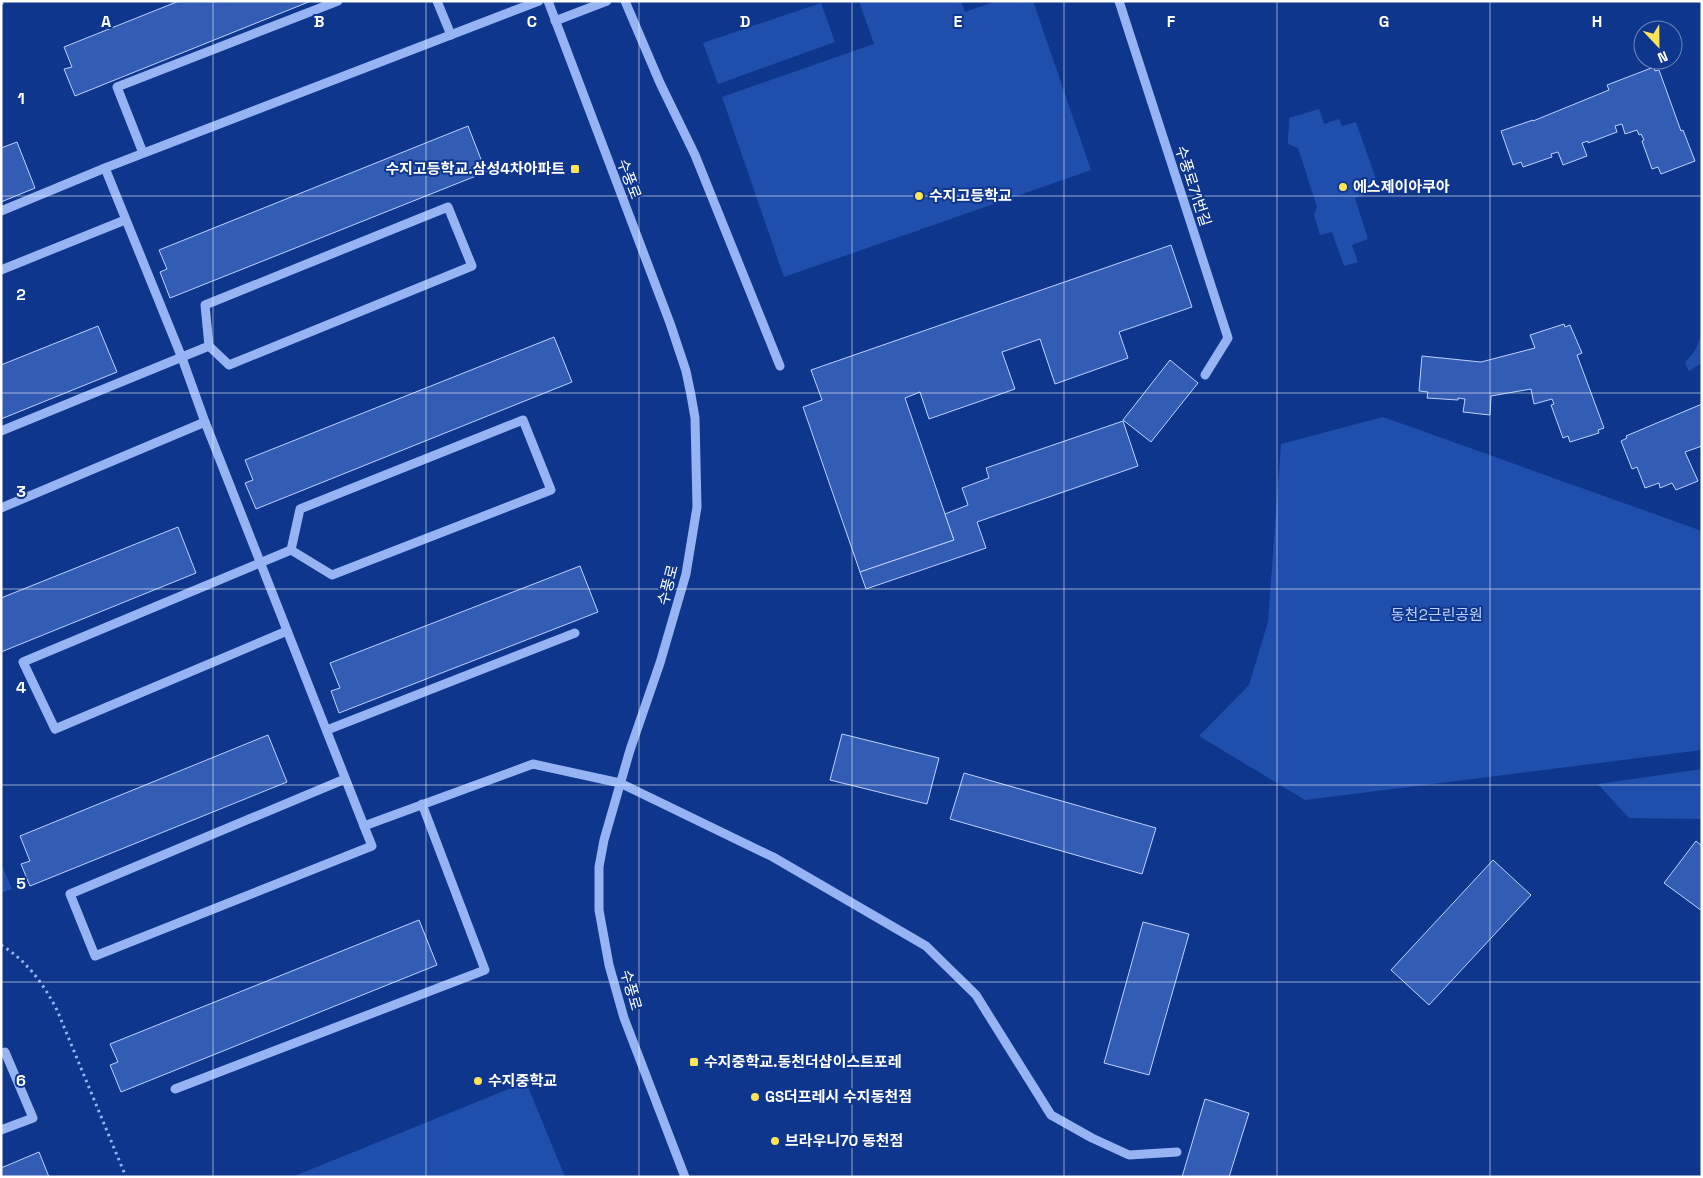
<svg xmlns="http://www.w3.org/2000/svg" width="1703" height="1178" font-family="'Space Grotesk','Noto Sans KR',sans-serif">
	<rect width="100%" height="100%" fill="#0f368d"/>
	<g fill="#204ead">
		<path d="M859,1H961L965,12L996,1H1033L1091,170L784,277L722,97L874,44Z"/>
		<path d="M821,3L835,42L718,84L703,43Z"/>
		<path d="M1319,109L1324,124L1339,119L1342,126L1356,122L1377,182L1374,192L1355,198L1368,239L1352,245L1358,262L1344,266L1332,232L1320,235L1314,215L1317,207L1298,148L1288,144C1287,135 1290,127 1289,118Z"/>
		<path d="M1702,332V363L1689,371L1685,362C1695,353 1698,345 1702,332Z"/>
		<path d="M1383,417L1702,531V750L1305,800L1199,736L1249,685L1268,622L1281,444Z"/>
		<path d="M1702,769V819L1629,818L1598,784Z"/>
		<path d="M1,863L12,889L1,893Z"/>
		<path d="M526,1082L565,1177H292Z"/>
	</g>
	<g fill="#335db5" stroke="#bdd2fe">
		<path d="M179,1H311L75,96L64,69L72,67L64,47Z"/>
		<path d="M1654,67L1655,71L1659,70L1681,131L1683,130L1695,161L1661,174L1658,167L1652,169L1642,141L1644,140L1641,134L1639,135L1637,130L1625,134L1622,124L1615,126L1617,132L1588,143V141L1582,143L1587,156L1563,165L1558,152L1551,154L1552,157L1523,167L1521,162L1513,165L1501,131L1533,120V121L1609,90L1607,85Z"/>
		<path d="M468,126L486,172L170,298L160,272L167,269L159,250Z"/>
		<path d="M17,142L35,188L1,202V148Z"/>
		<path d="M1171,245L1192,307L1119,332L1128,358L1055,384L1040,339L1002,352L1015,389L929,419L920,392L905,398L954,540L860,572L803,407L822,400L811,370Z"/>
		<path d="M1564,324L1565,327L1570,325L1582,353L1577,355L1604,428L1598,430L1599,433L1570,442L1568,436L1563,438L1551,405L1554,404L1552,399L1534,404L1531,389L1491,396L1490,415L1463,412L1465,399L1458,398V400L1427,398L1428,392L1419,391L1422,356L1481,362L1535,348L1530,335Z"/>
		<path d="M98,326L117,372L1,419V365Z"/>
		<path d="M554,337L572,382L256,509L245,483L253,480L245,460Z"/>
		<path d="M1170,360L1198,383L1151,442L1123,420Z"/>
		<path d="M1702,404V446L1685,452L1698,481L1676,490L1672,483L1660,488L1659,483L1645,488L1637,467L1632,469L1621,441L1627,438L1626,436Z"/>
		<path d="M1123,421L1138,466L977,522L986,548L866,589L860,572L954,540L945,514L968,505L962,488L989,478L986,468Z"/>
		<path d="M178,527L196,573L1,652V598Z"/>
		<path d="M580,566L598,612L339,713L331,691L340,688L330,663Z"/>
		<path d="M842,734L939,758L927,804L830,780Z"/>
		<path d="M268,735L287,782L30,886L21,864L30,861L20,836Z"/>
		<path d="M964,773L1156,828L1142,874L950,819Z"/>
		<path d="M1696,841L1702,846V911L1664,883Z"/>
		<path d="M1493,860L1531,895L1429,1005L1391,970Z"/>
		<path d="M419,920L437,965L121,1092L110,1065L118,1062L110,1044Z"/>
		<path d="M1143,922L1189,934L1149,1075L1104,1063Z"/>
		<path d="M1205,1099L1249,1113L1229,1177H1182Z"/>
		<path d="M39,1152L49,1177H1V1168Z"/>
	</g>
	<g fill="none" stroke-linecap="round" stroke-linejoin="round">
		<g stroke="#96b4f3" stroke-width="3" stroke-dasharray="2.5 4" stroke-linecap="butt">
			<path d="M1,4L5,1"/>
			<path d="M1,945C27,961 43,983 57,1010L126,1177"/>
		</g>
		<g stroke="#96b4f3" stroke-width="9">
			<path d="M437,1L451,35"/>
			<path d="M548,1L670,323L686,371L691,395L695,418L697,507L686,574L660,663L630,750L604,840L599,867V910L609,965L624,1018L685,1177"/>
			<path d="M625,1L660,83L695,155L780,366"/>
			<path d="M1119,1L1228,338L1205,375"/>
			<path d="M555,21L607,1"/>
			<path d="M143,153L117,87L338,1"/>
			<path d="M105,168L182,358L205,422L364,826L533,764L620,783L773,857L926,946L976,995L1051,1115L1092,1138L1129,1155L1177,1152"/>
			<path d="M448,207L472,266L229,365L209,346L205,305Z"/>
			<path d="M1,211L105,168L539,1"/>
			<path d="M1,270L125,220"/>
			<path d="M1,431L209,346"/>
			<path d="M1,508L205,422"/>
			<path d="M287,631L55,729L23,662L291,550L332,575L551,490L523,420L300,509L291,550"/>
			<path d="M327,730L575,633"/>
			<path d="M345,779L70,894L95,956L372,846L364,826"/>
			<path d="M1,1053L5,1052L33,1118L1,1130"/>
			<path d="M175,1089L485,970L422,804"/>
		</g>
	</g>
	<path fill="none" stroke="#fff" stroke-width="1" stroke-opacity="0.55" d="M213,1V1177M426,1V1177M639,1V1177M852,1V1177M1064,1V1177M1277,1V1177M1490,1V1177M1,196H1702M1,393H1702M1,589H1702M1,785H1702M1,982H1702"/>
	<g fill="#ffe458" stroke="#0f368d" stroke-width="2">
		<rect x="570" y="164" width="10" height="10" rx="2.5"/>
		<circle cx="1343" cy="187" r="5"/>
		<circle cx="919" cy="196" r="5"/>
		<rect x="689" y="1057" width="10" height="10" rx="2.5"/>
		<circle cx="478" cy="1081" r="5"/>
		<circle cx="755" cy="1097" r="5"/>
		<circle cx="775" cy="1141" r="5"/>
	</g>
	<g text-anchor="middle" stroke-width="4" stroke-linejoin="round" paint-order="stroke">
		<g font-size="15" font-weight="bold" fill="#fff" stroke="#0f368d" text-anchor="start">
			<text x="565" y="174" text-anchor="end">수지고등학교.삼성4차아파트</text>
			<text x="1353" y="192">에스제이아쿠아</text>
			<text x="929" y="201">수지고등학교</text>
			<text x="704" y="1067">수지중학교.동천더샵이스트포레</text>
			<text x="488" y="1086">수지중학교</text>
			<text x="765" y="1102">GS더프레시 수지동천점</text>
			<text x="785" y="1146">브라우니70 동천점</text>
		</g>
		<g font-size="15" fill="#fff" stroke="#0f368d">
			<text transform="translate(629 179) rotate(69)" y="5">수풍로</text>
			<text transform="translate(1193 186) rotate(72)" y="5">수풍로71번길</text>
			<text transform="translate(668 585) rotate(-75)" y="5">수풍로</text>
			<text transform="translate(631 990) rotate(74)" y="5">수풍로</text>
		</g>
		<g font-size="15" fill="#bdd2fe" stroke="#0f368d">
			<text x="1437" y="620">동천2근린공원</text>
		</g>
	</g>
	<g font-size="16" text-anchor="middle" font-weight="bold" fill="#fff" stroke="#0f368d" stroke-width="4" stroke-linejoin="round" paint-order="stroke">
		<text x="106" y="27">A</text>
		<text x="319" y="27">B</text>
		<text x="532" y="27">C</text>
		<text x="745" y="27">D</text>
		<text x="958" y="27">E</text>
		<text x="1171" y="27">F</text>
		<text x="1384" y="27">G</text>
		<text x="1597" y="27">H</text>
		<text x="21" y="104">1</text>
		<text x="21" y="300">2</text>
		<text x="21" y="497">3</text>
		<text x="21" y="693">4</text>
		<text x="21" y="889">5</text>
		<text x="21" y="1086">6</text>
	</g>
	<rect width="1703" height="1178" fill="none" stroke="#ffffff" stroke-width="5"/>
	<g transform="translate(1658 45) rotate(158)"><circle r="24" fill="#0f368d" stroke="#6f86bb"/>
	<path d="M0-4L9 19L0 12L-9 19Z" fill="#ffe458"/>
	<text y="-8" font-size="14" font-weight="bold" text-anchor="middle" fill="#ffffff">N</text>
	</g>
</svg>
